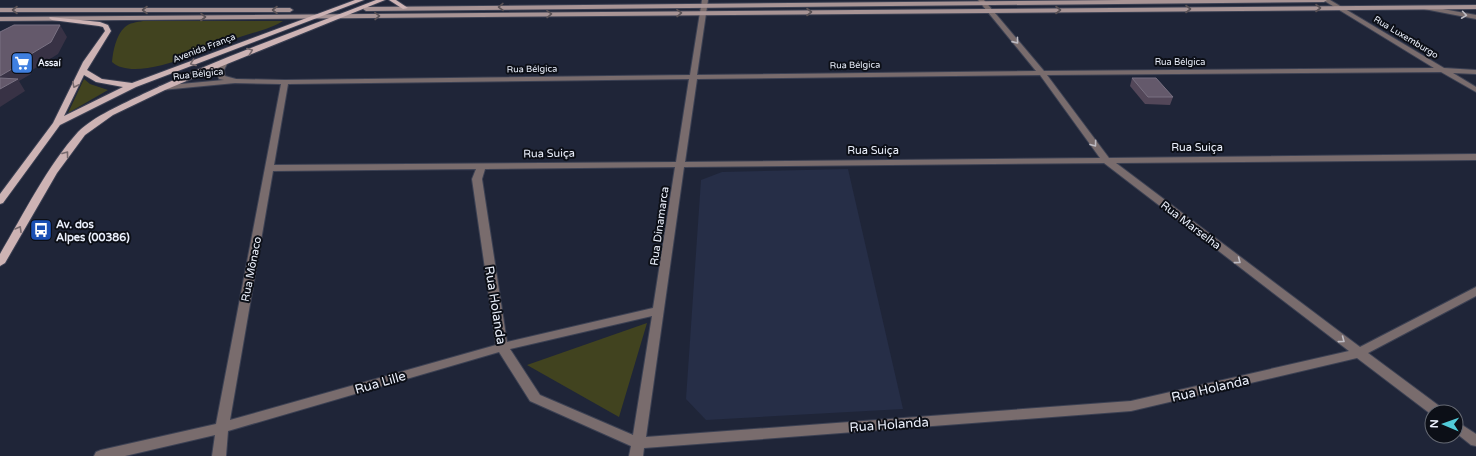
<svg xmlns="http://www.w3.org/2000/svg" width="1476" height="456" font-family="'Varela Round',sans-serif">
	<rect width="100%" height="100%" fill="#1f2538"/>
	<path fill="#262e47" d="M848,169L903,409L706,420L686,399L701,180L722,172Z"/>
	<g fill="#41431f">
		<path d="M143,21H283C271,29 251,33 237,38C210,48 136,84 112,62C113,51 116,35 125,27C129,23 137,22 143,21Z"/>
		<path d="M84,79L90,84L108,90L68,113Z"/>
		<path d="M647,323L619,417L527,365Z"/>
	</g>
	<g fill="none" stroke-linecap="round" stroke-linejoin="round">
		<g stroke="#3c4153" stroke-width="2">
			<g id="minor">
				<path d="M702,0H708L697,75L1036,71L978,0H984L1044,71L1434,68L1323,0H1330L1444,68L1476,70V74L1453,73L1476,87V92L1441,72L1047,75L1109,158L1476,154V160L1116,163L1360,347L1476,287V296L1368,353L1442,408L1444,412H1432V415L1357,358L1131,411L644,448L643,456H629L631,446L530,401L499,352L228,431L226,456H212L215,435L125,456H94L96,452L101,450L216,424L281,84L235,83L162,90L158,88L159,86L224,80L219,79L216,70L221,60H224L228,62L224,70L225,76L236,79L285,80L690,75ZM1040,75L1100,158L685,162L697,79ZM689,79L676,162L274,165L288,84ZM1104,163L1349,351L1131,401L646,437L684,167ZM675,167L653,308L507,342L482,179L485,169ZM476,169L472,179L496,345L230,420L273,171ZM652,316L633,435L540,395L510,349Z"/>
				<path d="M1426,6L1476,15V19L1424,9L1423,8Z"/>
				<path d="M1456,421L1476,434V446L1471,445L1456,433Z"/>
			</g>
		</g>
		<g stroke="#3c4153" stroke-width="2">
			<g id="secondary">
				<path d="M1123,0H1327L1324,2L366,11L363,9L366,7Z"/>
				<path d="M1476,5V9L0,21V17Z"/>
				<path d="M0,8H290L293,10L290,12H0Z"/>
			</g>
		</g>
		<g stroke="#3c4153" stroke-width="2">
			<g id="primary">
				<path d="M355,0H364L136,87L60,125L3,203L0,204V194L53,123L83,62L105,31L103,27L99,26L52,20L49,18L50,17L100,22L108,25L111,31L87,70L102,79L132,83ZM84,75L96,82L123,87L64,116Z"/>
				<path d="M376,0H385L227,64L165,90L113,115L85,135L57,173L5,263L0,266V254C23,215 48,165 78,132C94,116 123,104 143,94C219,58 299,30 376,0Z"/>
				<path d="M389,0H396L408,8L403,9Z"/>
			</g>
		</g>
		<use href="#minor" fill="#796c6d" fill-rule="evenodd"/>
		<use href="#secondary" fill="#a89495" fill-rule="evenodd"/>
		<use href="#primary" fill="#cdb3b4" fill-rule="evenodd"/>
	</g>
	<path fill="#534759" d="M1132,78L1173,97L1170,105L1145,104L1130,86Z"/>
	<path fill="#383245" d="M60,25L67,37L58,54L29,72L31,74L19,81L25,91L0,107V76Z"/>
	<g fill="#64596b" stroke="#797182">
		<path d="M14,25H60L51,42L21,60L24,62L0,76V32Z"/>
		<path d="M0,78L18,79L0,89Z"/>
		<path d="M1132,78H1156L1173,97H1148Z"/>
	</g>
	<defs><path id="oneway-chevron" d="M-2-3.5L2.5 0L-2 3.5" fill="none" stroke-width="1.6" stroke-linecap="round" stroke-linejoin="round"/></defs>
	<g stroke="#5a5256">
		<use href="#oneway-chevron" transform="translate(501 7) rotate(179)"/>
		<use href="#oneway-chevron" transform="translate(1318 8)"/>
		<use href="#oneway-chevron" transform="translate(1188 9)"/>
		<use href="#oneway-chevron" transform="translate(15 10) rotate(-180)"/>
		<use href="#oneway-chevron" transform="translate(145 10) rotate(-180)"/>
		<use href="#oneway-chevron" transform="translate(275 10) rotate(-180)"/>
		<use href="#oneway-chevron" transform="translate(1058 10)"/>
		<use href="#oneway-chevron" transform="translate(809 12)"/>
		<use href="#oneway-chevron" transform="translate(679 13) rotate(-1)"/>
		<use href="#oneway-chevron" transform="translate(549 14) rotate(-1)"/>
		<use href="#oneway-chevron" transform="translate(377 16) rotate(-1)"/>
		<use href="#oneway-chevron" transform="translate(203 17)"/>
	</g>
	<g stroke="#bdbbc3">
		<use href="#oneway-chevron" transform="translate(1464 15) rotate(8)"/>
		<use href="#oneway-chevron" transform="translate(1016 41) rotate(51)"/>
		<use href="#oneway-chevron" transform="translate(1094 144) rotate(54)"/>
		<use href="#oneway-chevron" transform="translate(1238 261) rotate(37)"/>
		<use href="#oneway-chevron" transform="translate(1342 340) rotate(37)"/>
	</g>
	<g stroke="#76696d">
		<use href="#oneway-chevron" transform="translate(250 51) rotate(-21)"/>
		<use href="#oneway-chevron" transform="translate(193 63) rotate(159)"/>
		<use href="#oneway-chevron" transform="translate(75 85) rotate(116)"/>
		<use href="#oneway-chevron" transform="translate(66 154) rotate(-53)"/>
		<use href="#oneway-chevron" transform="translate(19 229) rotate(-60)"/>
	</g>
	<defs>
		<g id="supermarket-square" transform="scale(1.15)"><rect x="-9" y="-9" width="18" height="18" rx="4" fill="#3f7fe0" stroke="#0c0f17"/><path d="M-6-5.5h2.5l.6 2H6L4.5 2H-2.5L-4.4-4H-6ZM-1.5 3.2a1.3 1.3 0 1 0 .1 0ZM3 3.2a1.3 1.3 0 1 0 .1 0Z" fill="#fff"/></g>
		<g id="bus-square" transform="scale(1.15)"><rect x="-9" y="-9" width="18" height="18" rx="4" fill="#1a4fb4" stroke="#0c0f17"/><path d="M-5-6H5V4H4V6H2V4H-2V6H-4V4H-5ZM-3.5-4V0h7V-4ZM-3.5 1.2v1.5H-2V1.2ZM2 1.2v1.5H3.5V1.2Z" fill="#fff"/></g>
	</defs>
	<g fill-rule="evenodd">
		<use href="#supermarket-square" x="22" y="63"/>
		<use href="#bus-square" x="41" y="230"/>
	</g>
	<g text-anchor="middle" stroke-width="4" stroke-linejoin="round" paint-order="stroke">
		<g font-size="9" fill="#ebf0fc" stroke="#0c0f17">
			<text transform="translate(1406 37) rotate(31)" y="3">Rua Luxemburgo</text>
			<text transform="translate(204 48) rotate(-21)" y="3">Avenida França</text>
			<text x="1180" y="65">Rua Bélgica</text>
			<text transform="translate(855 65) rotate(-1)" y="3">Rua Bélgica</text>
			<text transform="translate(532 69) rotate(-1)" y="3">Rua Bélgica</text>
			<text transform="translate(198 74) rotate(-6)" y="3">Rua Bélgica</text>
		</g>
		<g font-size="9" font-weight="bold" fill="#ebf0fc" stroke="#0c0f17" text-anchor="start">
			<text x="38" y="66">Assaí</text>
		</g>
		<g font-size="11" fill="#ebf0fc" stroke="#0c0f17">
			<text x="1197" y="151">Rua Suiça</text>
			<text x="873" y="154">Rua Suiça</text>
			<text transform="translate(549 153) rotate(-1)" y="4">Rua Suiça</text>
			<text transform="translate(1191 225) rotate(37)" y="4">Rua Marselha</text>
			<text transform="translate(659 226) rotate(-82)" y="4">Rua Dinamarca</text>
			<text transform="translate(251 269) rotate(-79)" y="4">Rua Mônaco</text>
		</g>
		<g font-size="11" font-weight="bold" fill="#ebf0fc" stroke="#0c0f17" text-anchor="start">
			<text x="56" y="228">Av. dos<tspan x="56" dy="13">Alpes (00386)</tspan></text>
		</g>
		<g font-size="13" fill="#ebf0fc" stroke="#0c0f17">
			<text transform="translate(496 305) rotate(81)" y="5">Rua Holanda</text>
			<text transform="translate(380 382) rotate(-16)" y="5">Rua Lille</text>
			<text transform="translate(1210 388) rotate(-13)" y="5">Rua Holanda</text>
			<text transform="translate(889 424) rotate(-4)" y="5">Rua Holanda</text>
		</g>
	</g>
	<g transform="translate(1444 424) rotate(272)"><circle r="19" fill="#0c0f17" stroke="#656973"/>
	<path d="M0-3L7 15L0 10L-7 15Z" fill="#52cbd9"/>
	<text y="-6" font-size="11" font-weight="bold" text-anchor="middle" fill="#ebf0fc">N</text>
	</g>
</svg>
